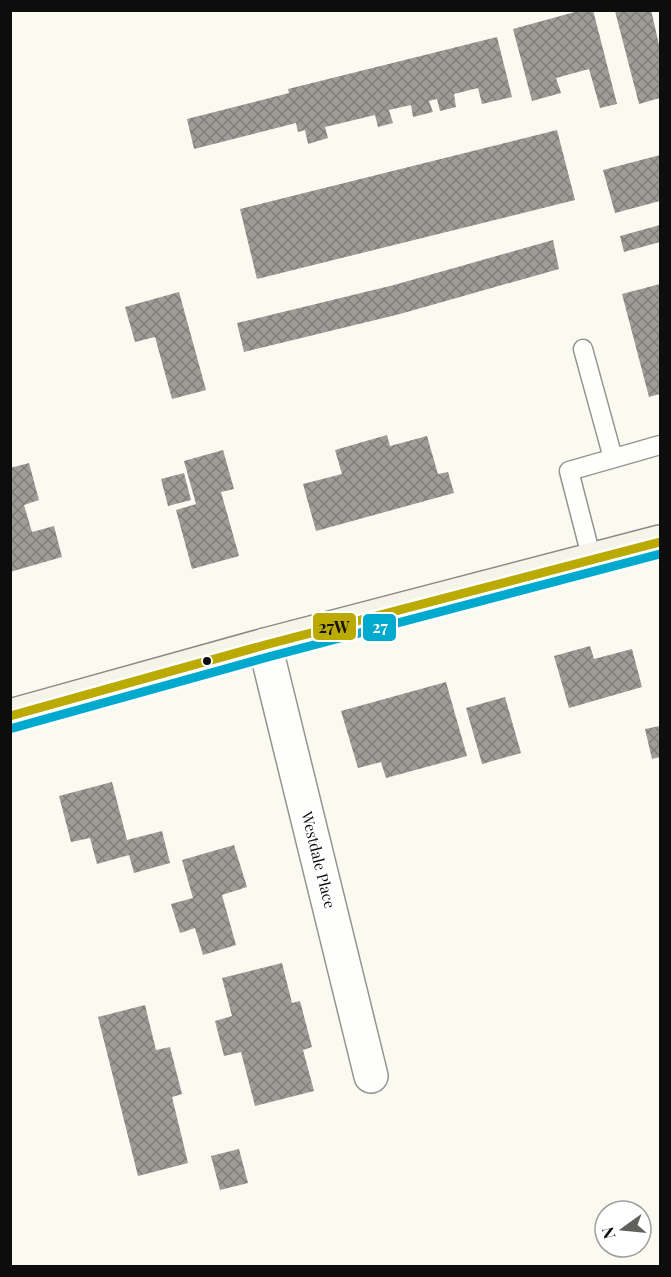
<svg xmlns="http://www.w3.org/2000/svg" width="671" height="1277" font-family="'Playfair Display',serif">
	<defs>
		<pattern id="building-cross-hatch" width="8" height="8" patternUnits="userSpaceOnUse" patternTransform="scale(1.5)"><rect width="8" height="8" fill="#9e9c97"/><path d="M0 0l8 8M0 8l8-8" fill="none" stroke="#7f7e7a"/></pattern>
	</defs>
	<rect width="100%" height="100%" fill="#fbfaf1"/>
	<g fill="url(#building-cross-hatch)">
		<path d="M582,10H593L617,104L600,108L589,69L556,78L561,93L532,101L513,29Z"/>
		<path d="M617,10H651L660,49V98L639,104L615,11Z"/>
		<path d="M497,37L512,97L482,104L478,88L454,94L456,107L440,111L437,99L429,101L433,112L413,117L411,105L389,110L393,123L378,127L375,115L325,127L328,138L308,144L305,130L298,132L296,123L194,149L187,119L289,93L288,89Z"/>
		<path d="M557,130L575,200L257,279L240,209Z"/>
		<path d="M660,155V201L615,213L603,170Z"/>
		<path d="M660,225V242L624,252L620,236Z"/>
		<path d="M553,240L559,269L400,314L244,352L237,323L394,285Z"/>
		<path d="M660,284V394L649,397L622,294Z"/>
		<path d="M179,292L206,390L172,399L155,337L135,342L125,307Z"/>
		<path d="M387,435L390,446L427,436L438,474L448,472L454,493L316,531L303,484L342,474L335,450Z"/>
		<path d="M223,450L234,489L221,492L239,556L192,569L176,510L196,504L184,461Z"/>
		<path d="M29,463L39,500L24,505L32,532L54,526L62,557L10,572V468Z"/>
		<path d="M184,473L191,500L168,506L161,479Z"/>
		<path d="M590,646L594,659L632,649L642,687L569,708L554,656Z"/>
		<path d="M446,682L467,756L386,778L381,762L358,768L341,711Z"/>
		<path d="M505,697L521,753L482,764L466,708Z"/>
		<path d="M660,726V757L652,759L645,729Z"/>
		<path d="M112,782L127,840L162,831L170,863L134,873L129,855L97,864L90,838L71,842L59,796Z"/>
		<path d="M234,845L247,887L222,895L236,945L203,955L195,928L180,933L171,904L193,898L182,860Z"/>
		<path d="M282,963L292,1003L300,1001L312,1047L303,1050L314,1091L255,1106L241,1052L224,1056L215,1021L232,1016L222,978Z"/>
		<path d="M145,1005L156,1050L170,1047L182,1094L172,1097L188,1163L138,1176L98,1017Z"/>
		<path d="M239,1149L248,1183L220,1190L211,1156Z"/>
	</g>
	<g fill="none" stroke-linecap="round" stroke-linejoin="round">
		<g stroke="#949490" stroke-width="21">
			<g id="service">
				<path d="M583,349L613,458"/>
				<path d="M592,560L569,471L660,445"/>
			</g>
		</g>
		<g stroke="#949490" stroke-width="36">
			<path id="minor" d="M265,645L371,1076"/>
		</g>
		<g stroke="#8b8a86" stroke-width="36">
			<path id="secondary" d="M10,716L265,645L660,542"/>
		</g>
		<use href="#service" stroke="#fefefd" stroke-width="18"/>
		<use href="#minor" stroke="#fefefd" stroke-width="33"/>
		<use href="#secondary" stroke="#f5f4e8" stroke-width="33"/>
		<g stroke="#fff" stroke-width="14">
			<path id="bus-1" d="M10,716L265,645L660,542"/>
		</g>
		<g stroke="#fff" stroke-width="14">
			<path id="bus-2" d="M13,728L268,657L660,554"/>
		</g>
		<use href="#bus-1" stroke="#bbaa01" stroke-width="9"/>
		<use href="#bus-2" stroke="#00a9ce" stroke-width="9"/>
	</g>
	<circle fill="#0d0d0d" stroke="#fff" stroke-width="2" cx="207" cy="661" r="5"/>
	<g text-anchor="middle" stroke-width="6" stroke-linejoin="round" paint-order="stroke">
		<g font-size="15" fill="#0d0d0d" stroke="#fff">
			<text transform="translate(318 860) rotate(76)" y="5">Westdale Place</text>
		</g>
	</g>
	<g stroke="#fff" stroke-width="2">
		<rect x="312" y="612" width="45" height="29" rx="6" fill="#bbaa01"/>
		<rect x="362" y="613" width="35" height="29" rx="6" fill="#00a9ce"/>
	</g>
	<g font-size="16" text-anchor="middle" font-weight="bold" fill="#fff">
		<text x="380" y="633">27</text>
	</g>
	<g font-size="16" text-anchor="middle" font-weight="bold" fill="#111">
		<text x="334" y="633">27W</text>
	</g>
	<rect width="671" height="1277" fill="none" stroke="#0d0d0d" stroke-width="24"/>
	<g transform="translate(623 1229) rotate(255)"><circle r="28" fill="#ffffff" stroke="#9e9e9e" stroke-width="1.5"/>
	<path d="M0-4.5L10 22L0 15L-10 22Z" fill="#60605d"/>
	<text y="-9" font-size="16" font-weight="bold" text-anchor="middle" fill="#0d0d0d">N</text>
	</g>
</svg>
